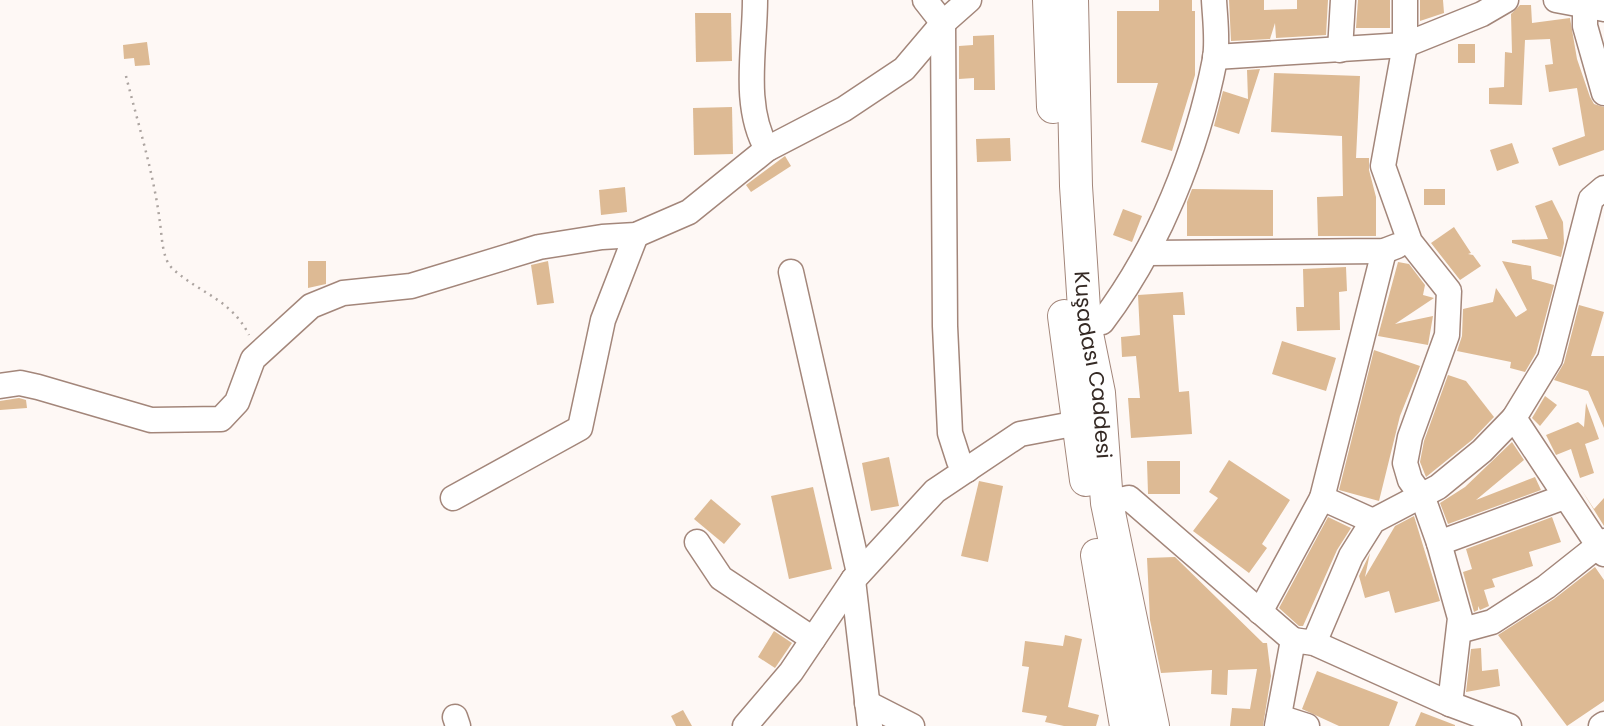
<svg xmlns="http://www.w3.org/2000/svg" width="1604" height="726" font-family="Poppins,sans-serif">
	<rect width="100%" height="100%" fill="#fef8f5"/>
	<g fill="#ddba94">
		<path d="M1159,0H1192V11H1195V75L1172,151L1141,142L1158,83H1117V11H1159Z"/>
		<path d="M1229,0H1264V10L1297,9V0H1328L1326,35L1276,38L1275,23L1270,39L1231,41Z"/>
		<path d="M1358,0H1390V28H1356Z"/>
		<path d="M1420,0H1443L1444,13L1420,21Z"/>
		<path d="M1520,5H1531L1532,23L1570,18L1577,59L1590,97L1594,104L1604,107V150L1559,166L1552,148L1585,136L1577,88L1549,92L1545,65L1553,64L1550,39L1525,40L1522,105L1489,104V88L1504,87L1505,52L1512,53L1511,14Z"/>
		<path d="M695,13H731L732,61L696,62Z"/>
		<path d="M994,35L995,90H974V78L959,79V46L973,45V36Z"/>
		<path d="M147,42L150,65L135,66L134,58L124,59L123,45Z"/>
		<rect x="1458" y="44" width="17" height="19"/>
		<path d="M1260,69L1239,134L1214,126L1223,91L1248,99L1247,70Z"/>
		<path d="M1274,73L1360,76L1356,158H1369V170L1376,197V236H1318L1317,197L1343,196L1342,136L1271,132Z"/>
		<path d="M732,107L733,154L694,155L693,108Z"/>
		<path d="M1010,138L1011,161L977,162L976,139Z"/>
		<path d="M1512,143L1519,163L1497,171L1490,150Z"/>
		<path d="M785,156L791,166L751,192L746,185Z"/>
		<path d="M625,187L627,212L601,215L599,190Z"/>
		<path d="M1192,189L1273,190V236H1187V202Z"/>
		<rect x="1424" y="189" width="21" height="16"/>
		<path d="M1552,200L1563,222L1564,243L1561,257L1512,243V240L1548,239L1535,206Z"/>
		<path d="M1123,209L1142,216L1132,242L1113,235Z"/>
		<path d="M1454,227L1471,253L1468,254L1473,255L1481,266L1460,280L1431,243Z"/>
		<path d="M308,261H326V284L308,288Z"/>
		<path d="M548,261L554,303L537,305L531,265Z"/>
		<path d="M1502,261L1531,266L1532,279L1554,285L1536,353L1525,372L1510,368L1511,362L1457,351L1462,336L1463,309L1493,302L1496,288L1516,317L1527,310Z"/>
		<path d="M1398,262L1409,264L1425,285L1423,295L1434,298L1395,324L1433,316L1428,345L1378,336Z"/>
		<path d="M1346,267L1347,291L1339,292L1340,330L1297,331L1296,307H1304L1303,269Z"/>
		<path d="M1183,292L1185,315H1173L1179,392L1189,391L1192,434L1131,438L1128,398H1140L1136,356L1122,357L1121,337L1140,335L1138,295Z"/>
		<path d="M1579,305L1604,312L1591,356H1604V428L1588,391L1554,380L1564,363Z"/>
		<path d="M1282,341L1336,358L1326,391L1272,374Z"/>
		<path d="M1374,350L1420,366L1400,416L1379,501L1339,490Z"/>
		<path d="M1448,375L1466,381L1494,417L1472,440L1426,477L1420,462L1424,441Z"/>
		<path d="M1545,396L1557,405L1540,426L1532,418Z"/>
		<path d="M19,398L26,400L27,408L0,410V401Z"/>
		<path d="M1586,403L1599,439L1585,444L1594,473L1580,478L1571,449L1556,455L1546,435L1578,422L1584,427Z"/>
		<path d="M1512,442L1524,460L1476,500L1535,477L1541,490L1448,524L1440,503L1465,487Z"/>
		<path d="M889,457L899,506L871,511L862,463Z"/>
		<path d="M1229,460L1290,500L1262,544L1267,548L1249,573L1193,531L1218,498L1209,492Z"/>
		<path d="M1147,461H1180V494H1148Z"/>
		<path d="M979,481L1003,486L988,562L961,556Z"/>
		<path d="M813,487L832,569L789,579L771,496Z"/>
		<path d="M1581,489L1594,509L1604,498V526Z"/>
		<path d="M711,499L741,524L724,544L694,519Z"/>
		<path d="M1414,516L1440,601L1395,613L1389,591L1365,598L1359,576L1370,553L1365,577L1395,526Z"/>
		<path d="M1328,517L1351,528L1337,550L1303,626H1299L1279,608Z"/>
		<path d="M1552,517L1561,542L1529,552L1533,566L1492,579L1495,587L1484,590L1489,606L1480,610L1478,606V610L1474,612L1463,572L1472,569L1466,549Z"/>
		<path d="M1175,557L1263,643H1267L1271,676L1263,726H1230L1232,708L1250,709L1257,669L1228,670L1227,695L1211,694L1212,670L1161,673L1150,620L1147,558Z"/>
		<path d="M1595,567L1604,580V701L1567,726L1498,635L1554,599Z"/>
		<path d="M774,631L792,643L775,668L758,657Z"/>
		<path d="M1065,635L1082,639L1068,707L1099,715L1096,726H1064L1045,722L1047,716L1022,712L1029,667L1022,666L1025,641L1063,646Z"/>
		<path d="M1481,648L1482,671L1498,669L1500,686L1466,692L1471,649Z"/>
		<path d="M1317,671L1398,702L1389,726H1339L1302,709Z"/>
		<path d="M683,710L692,726H676L671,716Z"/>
		<path d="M1421,712L1455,725V726H1415Z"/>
	</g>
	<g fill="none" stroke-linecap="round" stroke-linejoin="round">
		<g stroke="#a3867a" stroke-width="27">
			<g id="minor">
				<path d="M755,0C755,48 742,106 767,149"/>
				<path d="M925,0L943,23L945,326L950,433L959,461L967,470"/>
				<path d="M1405,0V45L1383,166L1410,242L1449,291L1447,335L1410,437L1405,463L1410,480L1423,498L1439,543L1460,618L1450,704"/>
				<path d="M1556,0L1604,9"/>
				<path d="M1585,8V26L1604,93"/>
				<path d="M1340,50L1343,0"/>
				<path d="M1215,57L1405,45L1482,14L1506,0"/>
				<path d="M1604,188L1591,199L1550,359L1514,418L1604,554"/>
				<path d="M1147,253L1384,251L1397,246"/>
				<path d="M791,272L859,573"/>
				<path d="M1085,324L1102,322C1159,247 1197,151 1215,59C1218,40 1215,19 1214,0"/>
				<path d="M0,386L20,383L38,387L151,420L221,419L237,402L253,359L311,306L343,293L411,286L539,247L602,237L636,235L689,212L767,149L844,109L904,69L943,23L969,0"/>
				<path d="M453,498L580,428L603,320L636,235"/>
				<path d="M1107,503L1129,498L1293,640"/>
				<path d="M1373,521L1322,498L1384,251"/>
				<path d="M697,542L721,578L813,639"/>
				<path d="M1439,543L1564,497"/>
				<path d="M853,580L870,726"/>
				<path d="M1260,612L1322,498"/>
				<path d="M1459,631L1492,622L1546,587L1604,541"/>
				<path d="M1314,643L1351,556L1373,521L1438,487L1482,451L1514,418"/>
				<path d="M867,703L912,726"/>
				<path d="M455,717L458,726"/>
				<path d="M1279,717L1307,726"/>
				<path d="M745,726L791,672L853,580L935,491L1020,434L1078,423"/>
				<path d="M1277,726L1293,640L1314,643L1450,704L1509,726"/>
				<path d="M1601,726L1604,724"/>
			</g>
		</g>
		<g stroke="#a3867a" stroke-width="34">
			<g id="major">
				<path d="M1049,0L1053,107"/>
				<path id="s1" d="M1072,0L1076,186L1085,324L1099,393L1107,503L1153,726"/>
				<path d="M1064,316L1086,480"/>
				<path d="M1097,555L1126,726"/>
			</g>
		</g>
		<path stroke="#aca4a0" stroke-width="2.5" stroke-dasharray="2 5" stroke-linecap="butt" d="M126,76C138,124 154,174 160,223C162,236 162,260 173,269C199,293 231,299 249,335"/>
		<use href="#minor" stroke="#fff" stroke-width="24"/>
		<use href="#major" stroke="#fff" stroke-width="32"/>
	</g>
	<g text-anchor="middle" stroke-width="6" stroke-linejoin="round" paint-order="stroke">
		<g font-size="21" fill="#352a25" stroke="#fff">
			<text dy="7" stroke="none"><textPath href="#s1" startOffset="366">Kuşadası Caddesi</textPath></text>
		</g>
	</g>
</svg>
